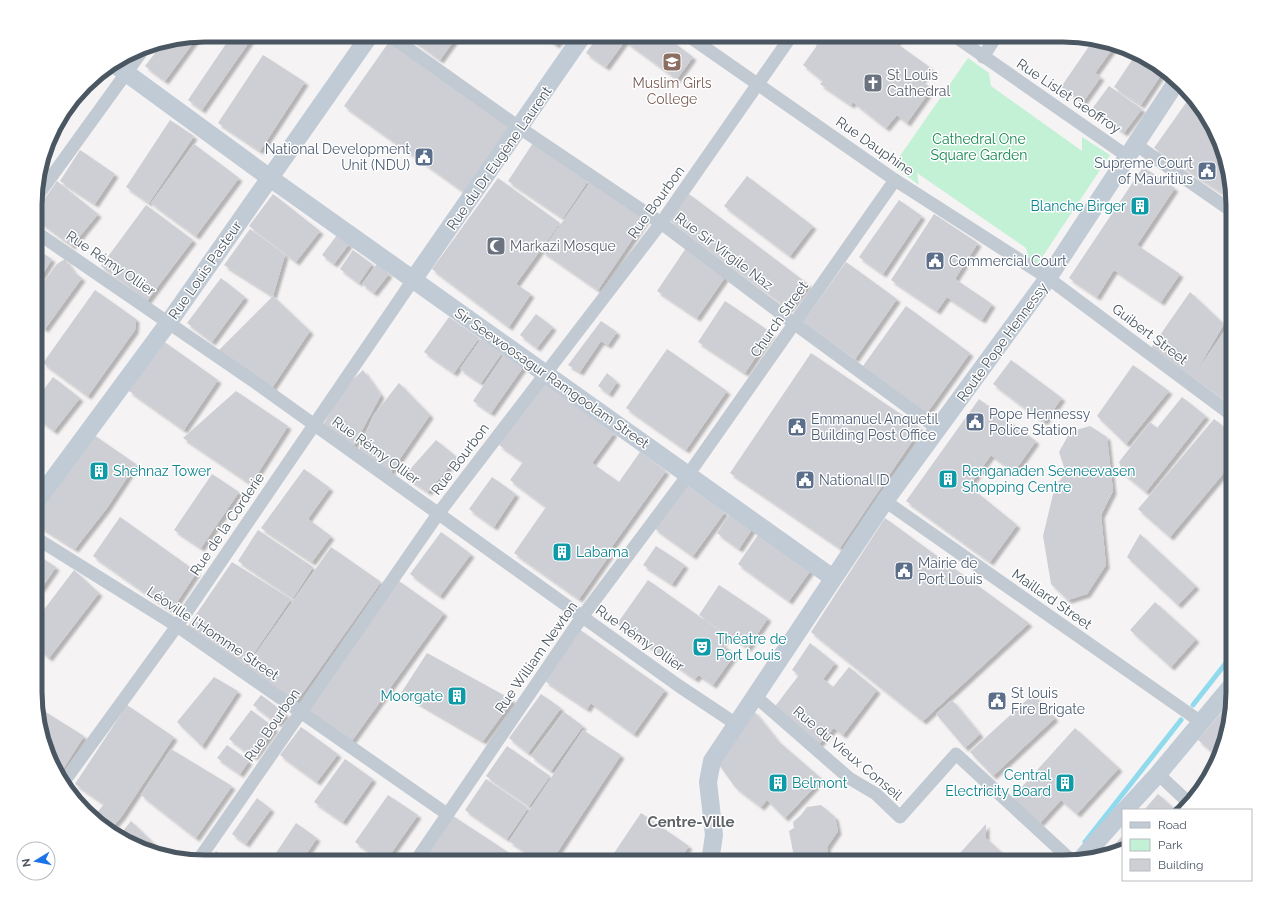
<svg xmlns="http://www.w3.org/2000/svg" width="1268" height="897" font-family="Raleway,sans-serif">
	<defs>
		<filter id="shadow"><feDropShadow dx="3.5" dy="3.5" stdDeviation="1" flood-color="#0004"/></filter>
	</defs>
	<rect width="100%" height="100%" fill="#f5f3f3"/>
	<path fill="#c3f1d5" d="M968,58L989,73L991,86L1082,151V137L1110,155L1037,265L1029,259L1026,248L917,173L919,185L893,166Z"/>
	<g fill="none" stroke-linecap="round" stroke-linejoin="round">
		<g stroke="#90daee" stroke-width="5">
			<path d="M1193,705L1233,654"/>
			<path d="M1085,842L1181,720"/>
		</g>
	</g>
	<g fill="#cdcfd5" filter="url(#shadow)">
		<path d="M232,35H254L202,110L188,100Z"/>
		<path d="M406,35H458L440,60Z"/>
		<path d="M543,35H563L556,45Z"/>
		<path d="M599,35H664L693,57L677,79L625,41L606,67L586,53Z"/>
		<path d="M819,35H895L899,38L896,43L931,68L921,81L932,88L907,123L897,115L886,128L853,102L851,105L820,84L823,81L803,65L816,47Z"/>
		<path d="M975,35H987L982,42Z"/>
		<path d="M198,36L165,81L145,66L162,44Z"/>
		<path d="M391,39L514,128L467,194L344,106Z"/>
		<path d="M1094,39L1116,44L1095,73L1101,77L1083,102L1061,87Z"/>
		<path d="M1136,54L1165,69L1141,105L1114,87Z"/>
		<path d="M263,55L305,82L260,151L218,123Z"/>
		<path d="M1109,86L1142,109L1124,133L1092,109Z"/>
		<path d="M1190,97L1210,120L1233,194V200L1154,148Z"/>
		<path d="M170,120L194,136L149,203L126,187Z"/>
		<path d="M533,143L588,181L563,218L508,181Z"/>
		<path d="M194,144L239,178L196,236L151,203Z"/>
		<path d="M80,150L115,174L95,204L60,181Z"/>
		<path d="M1143,167L1175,188L1137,245L1180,274L1161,302L1114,270L1097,297L1069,278Z"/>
		<path d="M747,176L813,226L790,256L724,206Z"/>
		<path d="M498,178L560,223L516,284L531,294L509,327L432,269Z"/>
		<path d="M57,181L98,214L72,246L36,219V211Z"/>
		<path d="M591,181L646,219L598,290L542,251Z"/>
		<path d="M273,194L320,231L296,262L249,226Z"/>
		<path d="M689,194L808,284L789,309L670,221Z"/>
		<path d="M899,200L922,216L883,274L859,257Z"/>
		<path d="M146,205L193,240L147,301L101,266Z"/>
		<path d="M934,214L978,243L955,279L992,304L982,320L947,297L937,311L891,280Z"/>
		<path d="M250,229L285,255L273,296L224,265Z"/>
		<path d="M337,235L349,244L334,264L322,255Z"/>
		<path d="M686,248L726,276L697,318L657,291Z"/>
		<path d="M36,249L52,259L41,277L36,274Z"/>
		<path d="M353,250L372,264L359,283L340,269Z"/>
		<path d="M65,259L74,272L82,278L45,329L36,322V292L57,264Z"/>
		<path d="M846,262L897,299L855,359L803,322Z"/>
		<path d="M377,264L389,274L374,293L362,284Z"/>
		<path d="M221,278L245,297L212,342L187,323Z"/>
		<path d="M95,290L136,319L135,330L88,396L43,363Z"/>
		<path d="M1190,292L1224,324L1194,375L1233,319V406L1151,348Z"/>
		<path d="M273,296L310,331L272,388L218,351Z"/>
		<path d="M725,301L772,333L745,373L698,342Z"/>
		<path d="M906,306L970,353L927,413L863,366Z"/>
		<path d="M536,314L553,327L537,348L520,335Z"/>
		<path d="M449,317L479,338L454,373L424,352Z"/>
		<path d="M601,321L617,332L608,345L601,341L580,372L568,365Z"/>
		<path d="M481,339L502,353L481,383L460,369Z"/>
		<path d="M163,341L218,380L184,430L129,391Z"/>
		<path d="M667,349L727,391L686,450L626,408Z"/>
		<path d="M505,353L524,366L491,413L473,401Z"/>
		<path d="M811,353L921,428L840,548L730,473Z"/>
		<path d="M1011,360L1062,398L1044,422L993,384Z"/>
		<path d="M1133,365L1169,391L1126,444L1097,416Z"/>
		<path d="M363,370L381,395L353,447L323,425L345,387Z"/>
		<path d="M607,373L617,382L609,394L598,386Z"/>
		<path d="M53,377L80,398L54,431L36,417V400Z"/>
		<path d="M543,382L614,433L592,463L619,482L640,452L666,471L608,552L611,553L579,599L514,553L546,507L510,480L523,462L499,445Z"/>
		<path d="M399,383L430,415L390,473L358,453L373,416Z"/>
		<path d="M236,391L288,426L251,484L183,438Z"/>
		<path d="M1182,397L1206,416L1146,492L1123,473L1119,462L1150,422L1157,428Z"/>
		<path d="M979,399L1036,441L1014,472L991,455L969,486L1017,525L990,562L906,501Z"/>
		<path d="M1214,419L1233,434V462L1170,537L1138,509Z"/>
		<path d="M1090,426L1107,437L1113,491L1101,515L1106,565L1087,594L1068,600L1051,584L1043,536L1055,486L1066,473L1059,452L1070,432Z"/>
		<path d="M36,429L40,431L36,437Z"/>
		<path d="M91,433L136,464L107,508L75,549L36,524V509Z"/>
		<path d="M436,440L457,457L428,492L404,476Z"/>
		<path d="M304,469L330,488L308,519L331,536L312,562L261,528Z"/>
		<path d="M212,474L239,492L201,548L174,530Z"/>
		<path d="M492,477L516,494L494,527L469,509Z"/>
		<path d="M685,484L725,512L693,556L654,528Z"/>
		<path d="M731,512L753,528L739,549L717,533Z"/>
		<path d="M120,517L197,572L171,611L93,556Z"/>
		<path d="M885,518L1029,623L923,721L811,632Z"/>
		<path d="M258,530L313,567L293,598L238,561Z"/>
		<path d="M441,532L471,554L440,596L410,574Z"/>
		<path d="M760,532L811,570L789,601L738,564Z"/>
		<path d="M1140,534L1196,586L1178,605L1127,557Z"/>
		<path d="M656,546L685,565L672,584L643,565Z"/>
		<path d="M331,547L381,582L295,704L245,669Z"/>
		<path d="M36,554L56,567L41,589L36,585Z"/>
		<path d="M232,562L291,599L243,669L186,629Z"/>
		<path d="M74,570L99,593L49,658L36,647V620Z"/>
		<path d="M648,580L727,636L722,644L735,654L713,685L699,675L695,679L617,624Z"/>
		<path d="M399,581L444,613L351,742L307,710Z"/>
		<path d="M719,585L768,618L748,648L699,615Z"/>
		<path d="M1155,602L1196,639L1171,667L1130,630Z"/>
		<path d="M579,629L665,690L634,734L591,703L587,709L545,681Z"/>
		<path d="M810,643L835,663L823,679L833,687L849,667L877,690L843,735L834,728L817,746L773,709L799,675L792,670Z"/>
		<path d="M427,653L513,700L483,741L401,693Z"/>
		<path d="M214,677L238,691L202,746L177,722Z"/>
		<path d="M541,694L561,708L528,753L509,738Z"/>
		<path d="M1033,694L1055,718L993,776L970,752Z"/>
		<path d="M261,695L286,714L278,724L253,705Z"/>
		<path d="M1233,699L1224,747L1218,757L1198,740Z"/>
		<path d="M952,700L980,734L965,748L936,714Z"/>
		<path d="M127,705L174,737L122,816L109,831L102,827L93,818L104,804L75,784Z"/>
		<path d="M36,706L84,736L58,777L36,714Z"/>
		<path d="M251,710L275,728L254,757L229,739Z"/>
		<path d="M754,711L778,741L822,779L785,818L767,800L761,807L735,787L717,762Z"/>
		<path d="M564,712L583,726L551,771L531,756Z"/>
		<path d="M301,727L338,754L317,782L280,755Z"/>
		<path d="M1075,728L1119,768L1077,814L1061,800L1040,823L1012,798Z"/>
		<path d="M583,730L621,755L551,862H540L509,841Z"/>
		<path d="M227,745L249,761L240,774L217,758Z"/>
		<path d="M507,746L550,776L529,806L486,776Z"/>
		<path d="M171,749L232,786L196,838L141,795Z"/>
		<path d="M345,759L373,779L343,822L314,802Z"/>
		<path d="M486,779L528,808L507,839L465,810Z"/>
		<path d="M1158,794L1176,810H1144Z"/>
		<path d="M388,795L418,815L385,862H383L355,842Z"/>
		<path d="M257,798L271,809L246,844L232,834Z"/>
		<path d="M821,805L835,817L838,831L827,847L829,862H795L789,831L794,828L793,822L801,815L807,807Z"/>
		<path d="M641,813L689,846L678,862H608Z"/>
		<path d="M450,814L514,856L525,862H419Z"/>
		<path d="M131,821L168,857L150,853L119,836Z"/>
		<path d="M296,823L317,838L301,862H270Z"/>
		<path d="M986,824V838L1012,862H952Z"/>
		<path d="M1123,835V848L1109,851Z"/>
		<path d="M216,851L232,862H209Z"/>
	</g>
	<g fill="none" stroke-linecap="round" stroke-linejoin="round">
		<g stroke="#c1cad2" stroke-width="13">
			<path d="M389,35L520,128L661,223L795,324L938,429"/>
			<path d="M687,35L895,180L1048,278L1233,416"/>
			<path d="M953,35L1127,156"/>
			<path d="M983,57L997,35"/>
			<path d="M1135,144L1233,212"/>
			<path d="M36,198L145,47"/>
			<path d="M36,232L256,383L679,686L736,724"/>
			<path d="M885,501L1201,722"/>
			<path d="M36,538L177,626L447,814"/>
			<path d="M756,697L849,778L876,794L900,817L956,754L1071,860"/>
			<path d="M1158,774L1189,803"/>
			<path d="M63,783L177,626L413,280"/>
			<path d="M197,862L438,514L661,223L792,35"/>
			<path d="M415,862L582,617L688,475L895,180"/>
		</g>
		<g stroke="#c1cbd6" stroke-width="18">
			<path d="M114,64L270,178L833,578"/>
			<path d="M413,280L583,35"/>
			<path d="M36,502L169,322L370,35"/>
			<path d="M1125,810L1158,774L1233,684"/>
			<path d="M1082,858L1123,812"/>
			<path d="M710,862L714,835L708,782L712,761L885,501L1048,278L1177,81"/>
		</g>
	</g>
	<defs>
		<g id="school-square" transform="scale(1)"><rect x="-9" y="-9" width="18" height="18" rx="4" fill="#8d6e63" stroke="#fff"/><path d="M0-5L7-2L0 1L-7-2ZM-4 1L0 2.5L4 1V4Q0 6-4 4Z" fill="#fff"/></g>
		<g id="church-square" transform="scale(1)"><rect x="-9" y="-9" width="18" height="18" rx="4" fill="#6b7280" stroke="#fff"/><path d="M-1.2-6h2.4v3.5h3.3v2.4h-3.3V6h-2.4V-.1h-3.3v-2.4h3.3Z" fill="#fff"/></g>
		<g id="civic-square" transform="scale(1)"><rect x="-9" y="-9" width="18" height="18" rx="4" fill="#5c6f8a" stroke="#fff"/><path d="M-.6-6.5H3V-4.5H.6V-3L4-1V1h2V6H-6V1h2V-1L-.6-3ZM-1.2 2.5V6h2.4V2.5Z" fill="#fff"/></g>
		<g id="building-square" transform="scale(1)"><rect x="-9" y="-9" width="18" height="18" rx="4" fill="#0f9aa8" stroke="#fff"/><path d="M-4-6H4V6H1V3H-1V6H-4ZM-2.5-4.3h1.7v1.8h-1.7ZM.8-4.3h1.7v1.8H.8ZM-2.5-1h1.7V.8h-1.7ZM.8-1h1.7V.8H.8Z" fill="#fff"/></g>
		<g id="mosque-square" transform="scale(1)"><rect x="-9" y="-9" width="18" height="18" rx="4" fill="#6b7280" stroke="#fff"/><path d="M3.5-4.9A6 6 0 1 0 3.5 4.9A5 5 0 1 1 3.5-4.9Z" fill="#fff"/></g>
		<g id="theatre-square" transform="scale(1)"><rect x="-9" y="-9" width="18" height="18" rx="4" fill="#0f9aa8" stroke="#fff"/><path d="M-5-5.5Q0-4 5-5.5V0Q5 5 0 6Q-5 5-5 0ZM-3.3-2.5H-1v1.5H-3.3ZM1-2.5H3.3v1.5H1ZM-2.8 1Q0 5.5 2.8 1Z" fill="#fff"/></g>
	</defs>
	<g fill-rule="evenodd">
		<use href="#school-square" x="672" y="62"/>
		<use href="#church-square" x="873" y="83"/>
		<use href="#civic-square" x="424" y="157"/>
		<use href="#civic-square" x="1207" y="171"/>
		<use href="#building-square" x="1140" y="206"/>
		<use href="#mosque-square" x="496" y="246"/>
		<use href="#civic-square" x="935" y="261"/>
		<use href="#civic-square" x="975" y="422"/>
		<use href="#civic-square" x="797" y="427"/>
		<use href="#building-square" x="99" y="471"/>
		<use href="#building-square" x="948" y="479"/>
		<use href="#civic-square" x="805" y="480"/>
		<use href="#building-square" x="562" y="552"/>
		<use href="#civic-square" x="904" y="571"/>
		<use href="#theatre-square" x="702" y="647"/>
		<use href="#building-square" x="457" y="696"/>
		<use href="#civic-square" x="997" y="701"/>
		<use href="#building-square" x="778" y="783"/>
		<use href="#building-square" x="1065" y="783"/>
	</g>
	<g text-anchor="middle" stroke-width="3" stroke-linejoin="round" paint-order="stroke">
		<g font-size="14" fill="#5b616d" stroke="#fff" text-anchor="start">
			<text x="887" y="80">St Louis<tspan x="887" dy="16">Cathedral</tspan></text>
			<text x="510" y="251">Markazi Mosque</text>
		</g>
		<g font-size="14" fill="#785e54" stroke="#fff">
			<text x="672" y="88">Muslim Girls<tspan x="672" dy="16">College</tspan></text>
		</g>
		<g font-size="14" fill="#4a5661" stroke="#fff">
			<text transform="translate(1069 96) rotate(34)" y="5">Rue Lislet Geoffroy</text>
			<text transform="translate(875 146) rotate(35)" y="5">Rue Dauphine</text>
			<text transform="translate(499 158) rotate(-55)" y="5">Rue du Dr Eugène Laurent</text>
			<text transform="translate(656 202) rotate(-54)" y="5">Rue Bourbon</text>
			<text transform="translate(724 251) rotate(37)" y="5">Rue Sir Virgile Naz</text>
			<text transform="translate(111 263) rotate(34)" y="5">Rue Rémy Ollier</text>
			<text transform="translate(205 270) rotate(-55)" y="5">Rue Louis Pasteur</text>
			<text transform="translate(779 319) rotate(-55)" y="5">Church Street</text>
			<text transform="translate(1150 334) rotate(37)" y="5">Guibert Street</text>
			<text transform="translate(1002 342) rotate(-54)" y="5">Route Pope Hennessy</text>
			<text transform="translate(552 378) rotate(35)" y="5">Sir Seewoosagur Ramgoolam Street</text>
			<text transform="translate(376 450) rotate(36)" y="5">Rue Rémy Ollier</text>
			<text transform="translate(460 459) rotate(-53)" y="5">Rue Bourbon</text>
			<text transform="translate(227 524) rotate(-56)" y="5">Rue de la Corderie</text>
			<text transform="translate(1052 599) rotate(35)" y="5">Maillard Street</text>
			<text transform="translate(213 633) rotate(34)" y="5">Léoville l'Homme Street</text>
			<text transform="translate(640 638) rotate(35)" y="5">Rue Rémy Ollier</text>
			<text transform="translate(536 657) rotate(-55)" y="5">Rue William Newton</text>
			<text transform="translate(272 725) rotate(-55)" y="5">Rue Bourbon</text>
			<text transform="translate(848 753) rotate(40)" y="5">Rue du Vieux Conseil</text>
		</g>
		<g font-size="14" fill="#17864f" stroke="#fff">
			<text x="979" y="144">Cathedral One<tspan x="979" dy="16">Square Garden</tspan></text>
		</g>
		<g font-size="14" fill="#4e5e75" stroke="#fff" text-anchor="start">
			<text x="410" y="154" text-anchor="end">National Development<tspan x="410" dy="16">Unit (NDU)</tspan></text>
			<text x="1193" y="168" text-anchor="end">Supreme Court<tspan x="1193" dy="16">of Mauritius</tspan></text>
			<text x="949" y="266">Commercial Court</text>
			<text x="989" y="419">Pope Hennessy<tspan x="989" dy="16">Police Station</tspan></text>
			<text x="811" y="424">Emmanuel Anquetil<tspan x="811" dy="16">Building Post Office</tspan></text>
			<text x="819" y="485">National ID</text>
			<text x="918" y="568">Mairie de<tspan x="918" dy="16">Port Louis</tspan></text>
			<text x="1011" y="698">St louis<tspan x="1011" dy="16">Fire Brigate</tspan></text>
		</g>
		<g font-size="14" fill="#0d838f" stroke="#fff" text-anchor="start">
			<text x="1126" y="211" text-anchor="end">Blanche Birger</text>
			<text x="113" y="476">Shehnaz Tower</text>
			<text x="962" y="476">Renganaden Seeneevasen<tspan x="962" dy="16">Shopping Centre</tspan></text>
			<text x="576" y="557">Labama</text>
			<text x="716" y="644">Théatre de<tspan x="716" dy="16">Port Louis</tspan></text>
			<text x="443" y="701" text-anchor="end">Moorgate</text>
			<text x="1051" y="780" text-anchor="end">Central<tspan x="1051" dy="16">Electricity Board</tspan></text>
			<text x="792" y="788">Belmont</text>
		</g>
		<g font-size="15" font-weight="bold" fill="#5f6368" stroke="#fff">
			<text x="691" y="827">Centre-Ville</text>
		</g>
	</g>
	<path d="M0 0H1268V897H0ZM205 42H1063A163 163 0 0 1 1226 205V692A163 163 0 0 1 1063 855H205A163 163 0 0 1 42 692V205A163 163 0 0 1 205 42Z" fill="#fff" fill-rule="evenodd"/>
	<path fill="none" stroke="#4a5661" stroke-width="5" d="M205 42H1063A163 163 0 0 1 1226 205V692A163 163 0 0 1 1063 855H205A163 163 0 0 1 42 692V205A163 163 0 0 1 205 42Z"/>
	<rect x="1122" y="809" width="130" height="72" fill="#ffffff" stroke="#b7bbc0"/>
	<rect x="1130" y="822" width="20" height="6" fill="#c1cbd6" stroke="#b7bbc0"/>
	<text x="1158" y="829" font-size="12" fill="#4a5661">Road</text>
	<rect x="1130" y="839" width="20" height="12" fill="#c3f1d5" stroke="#b7bbc0"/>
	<text x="1158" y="849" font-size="12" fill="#4a5661">Park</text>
	<rect x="1130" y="859" width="20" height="12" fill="#cdcfd5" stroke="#b7bbc0"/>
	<text x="1158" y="869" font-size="12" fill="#4a5661">Building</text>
	<g transform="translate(36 861) rotate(260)"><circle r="19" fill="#ffffff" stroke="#b7bbc0"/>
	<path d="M0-3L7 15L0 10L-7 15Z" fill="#1a73e8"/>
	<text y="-6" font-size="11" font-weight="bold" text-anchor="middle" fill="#4a5661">N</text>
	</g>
</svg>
